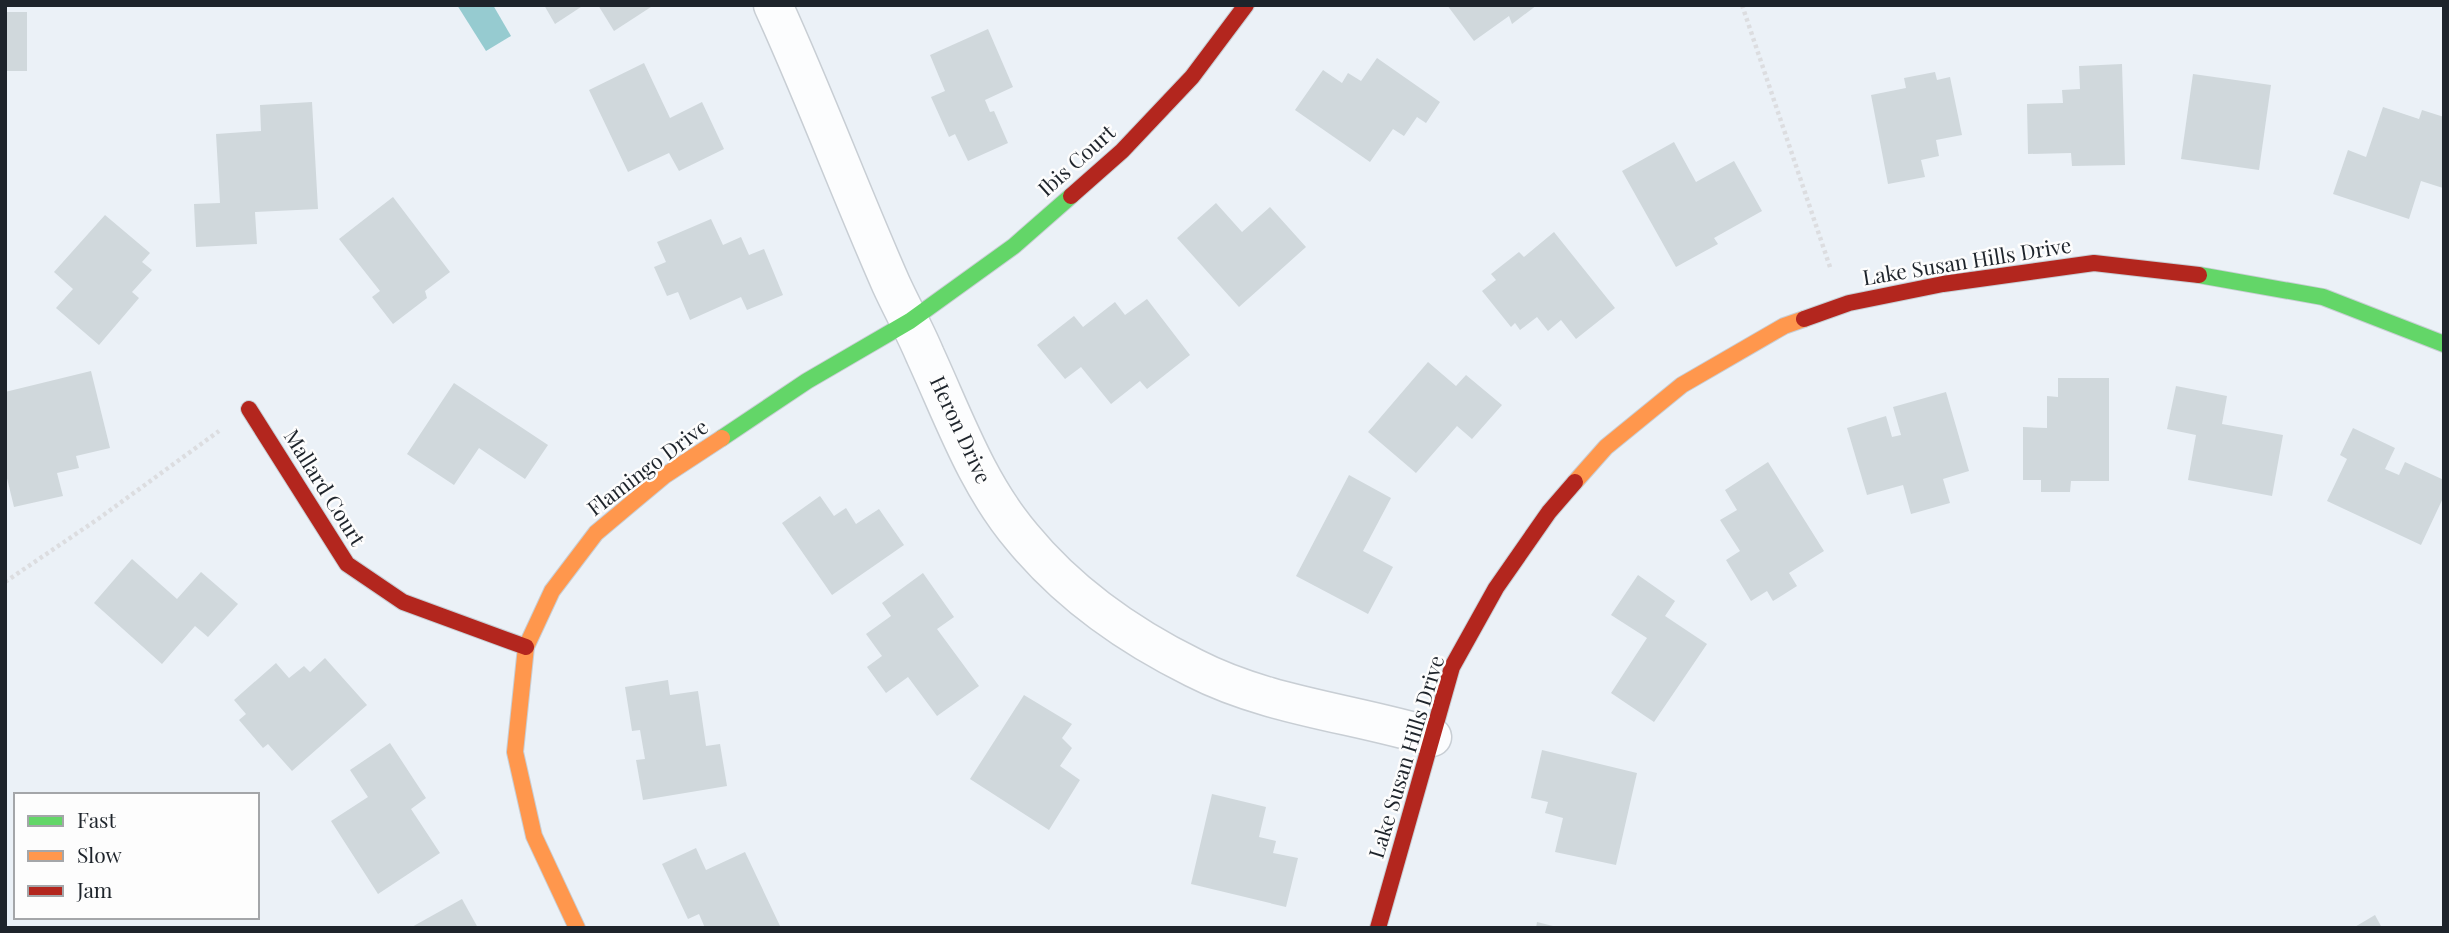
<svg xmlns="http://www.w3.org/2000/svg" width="2449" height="933" font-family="'Playfair Display',serif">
	<rect width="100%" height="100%" fill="#ebf1f7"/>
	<path fill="#96cbd0" d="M457,5H493L511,36L486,51Z"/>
	<g fill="#d0d8dc">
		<path d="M544,5H584L555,24Z"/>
		<path d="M598,5H654L614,31Z"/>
		<path d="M1447,5H1537L1512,24L1509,16L1474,41Z"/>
		<rect x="5" y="12" width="22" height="59"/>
		<path d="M988,29L1013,87L985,100L990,112L994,111L1008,143L968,161L955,134L949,137L931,97L945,91L930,55Z"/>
		<path d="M1377,58L1440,102L1426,123L1417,117L1404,136L1393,129L1370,162L1295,110L1323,70L1342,83L1348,73L1361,81Z"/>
		<path d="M644,63L670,118L702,102L724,149L679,171L669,153L628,172L589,90Z"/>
		<path d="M2122,64L2125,165L2072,166L2071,153L2028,154L2027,104L2063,103L2062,90L2080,89L2079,66Z"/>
		<path d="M1935,72L1937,80L1950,77L1962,135L1936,140L1939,156L1921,160L1925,177L1888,184L1871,95L1906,88L1904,78Z"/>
		<path d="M2193,74L2271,85L2259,170L2181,159Z"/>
		<path d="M312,102L318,209L255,212L257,244L196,247L194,204L220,203L216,134L261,131L260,105Z"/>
		<path d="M2383,107L2419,119L2422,110L2444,117L2443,188L2421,181L2409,219L2333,194L2348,150L2366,157Z"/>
		<path d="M1674,142L1696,182L1734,161L1762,211L1714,238L1718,244L1676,267L1622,171Z"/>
		<path d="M393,197L450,272L425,291L427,298L393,324L372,297L380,291L339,239Z"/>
		<path d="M1216,203L1242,232L1270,207L1306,247L1239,307L1177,238Z"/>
		<path d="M105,215L150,253L142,262L152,270L132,292L139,298L99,345L56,308L73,289L54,272Z"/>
		<path d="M711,219L723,245L741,237L749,255L764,249L783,295L747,310L741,297L690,320L678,292L667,296L654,267L666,262L657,242Z"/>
		<path d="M1554,232L1615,308L1576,339L1561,320L1548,331L1537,317L1520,330L1515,323L1511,327L1482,291L1496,280L1491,274L1519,252L1524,257Z"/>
		<path d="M1147,299L1190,355L1147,389L1140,381L1111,404L1081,367L1065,379L1037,345L1074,316L1083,327L1115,302L1125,315Z"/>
		<path d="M1428,362L1456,386L1466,375L1502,405L1472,439L1457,426L1416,473L1368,432Z"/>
		<path d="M91,371L110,448L76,456L79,468L57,473L63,496L14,507L5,470V392Z"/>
		<path d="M2058,378H2109V481H2071L2070,492H2041V480H2023V427L2047,428V396L2058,397Z"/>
		<path d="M454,383L548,445L525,479L479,448L454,485L407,454Z"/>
		<path d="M2176,386L2227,396L2222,424L2283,435L2272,496L2188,480L2196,435L2167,429Z"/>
		<path d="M1946,392L1969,471L1943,479L1950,503L1911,514L1903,485L1867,495L1847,428L1886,416L1892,437L1901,435L1893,407Z"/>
		<path d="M2353,428L2395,448L2385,469L2399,475L2405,462L2444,480V496L2421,545L2327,501L2347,459L2340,455Z"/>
		<path d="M1768,462L1824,551L1789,573L1797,586L1773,601L1767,591L1751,601L1726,560L1740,551L1720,520L1737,510L1725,490Z"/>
		<path d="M1349,475L1391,498L1363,551L1393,567L1368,614L1296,576Z"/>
		<path d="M820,496L834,516L846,508L856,524L879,509L904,545L832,595L782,523Z"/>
		<path d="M132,559L177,599L201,572L238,604L208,637L195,626L162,664L94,603Z"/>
		<path d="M923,573L954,617L937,629L979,686L937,716L908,677L886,693L867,667L882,656L866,634L891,616L882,603Z"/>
		<path d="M1638,575L1675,601L1665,616L1707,644L1654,722L1611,693L1647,638L1611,615Z"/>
		<path d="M325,658L367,705L292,771L268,744L263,748L239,720L246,714L234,700L276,663L289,678L304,666L310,672Z"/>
		<path d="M668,680L670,695L698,691L706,746L720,744L727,786L643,800L636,760L645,759L640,730L632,731L625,687Z"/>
		<path d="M1024,695L1072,724L1062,738L1072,748L1060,766L1080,780L1049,830L970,779Z"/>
		<path d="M390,743L426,798L411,809L440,853L378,894L331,821L368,797L350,770Z"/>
		<path d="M1542,750L1637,773L1616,865L1555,852L1563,818L1545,813L1548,802L1531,798Z"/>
		<path d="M1212,794L1266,807L1259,837L1276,841L1273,853L1298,858L1286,907L1191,884Z"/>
		<path d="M696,848L706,870L745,852L781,928H705L699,914L688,919L662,864Z"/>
		<path d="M462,899L478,928H410Z"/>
		<path d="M2375,915L2382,928H2353Z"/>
		<path d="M1537,922L1557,927L1556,928H1536Z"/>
	</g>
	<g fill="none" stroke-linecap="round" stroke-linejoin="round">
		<g stroke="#c8ced4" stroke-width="41">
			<path id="street" d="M773,5C815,97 850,191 891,284C902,308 915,331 925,355C954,418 977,484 1022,537C1068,593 1129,636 1194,668C1268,706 1353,713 1432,737"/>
		</g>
		<g stroke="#c8ced4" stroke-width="18">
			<g id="fast">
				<path d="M2199,275L2323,297L2444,344"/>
				<path d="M722,438L807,381L910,321L1014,246L1071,196"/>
			</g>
		</g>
		<g stroke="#c8ced4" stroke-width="18">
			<g id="slow">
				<path d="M1575,482L1606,447L1682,385L1784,326L1804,319"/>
				<path d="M577,928L534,836L515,752L526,647L552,591L596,533L664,476L722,438"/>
			</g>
		</g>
		<g stroke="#c8ced4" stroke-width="18">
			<g id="jam">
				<path d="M1071,196L1122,151L1192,77L1246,5"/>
				<path d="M1804,319L1849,303L1943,284L2094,263L2199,275"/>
				<path d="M249,409L347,564L403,602L526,647"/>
				<path d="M1378,928L1452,667L1496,588L1549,512L1575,482"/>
			</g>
		</g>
		<g stroke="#dcdde0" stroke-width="4.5" stroke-dasharray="3.5 3.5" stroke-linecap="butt">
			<path d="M1742,5L1831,270"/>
			<path d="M5,582L98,519L219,431"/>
		</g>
		<use href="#street" stroke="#fcfdfe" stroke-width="38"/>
		<use href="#fast" stroke="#63d668" stroke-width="16"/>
		<use href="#slow" stroke="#ff974d" stroke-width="16"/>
		<use href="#jam" stroke="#b3261e" stroke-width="16"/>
	</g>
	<g text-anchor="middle" stroke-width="5" stroke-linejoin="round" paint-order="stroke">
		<g font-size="21" fill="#1e242b" stroke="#fdfdfd">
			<text transform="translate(1077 161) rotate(-42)" y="7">Ibis Court</text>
			<text transform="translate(1967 262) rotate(-9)" y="7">Lake Susan Hills Drive</text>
			<text transform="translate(960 430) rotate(65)" y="7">Heron Drive</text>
			<text transform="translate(648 468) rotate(-37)" y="7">Flamingo Drive</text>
			<text transform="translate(324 488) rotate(58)" y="7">Mallard Court</text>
			<text transform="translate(1407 757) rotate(-73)" y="7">Lake Susan Hills Drive</text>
		</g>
	</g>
	<rect width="2449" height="933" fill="none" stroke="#1e242b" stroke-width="14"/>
	<rect x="14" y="793" width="245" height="126" fill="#fdfdfd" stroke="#a4a6a9" stroke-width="2"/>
	<rect x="28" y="816" width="35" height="10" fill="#63d668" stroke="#a4a6a9" stroke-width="2"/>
	<text x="77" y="828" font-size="21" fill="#1e242b">Fast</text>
	<rect x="28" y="851" width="35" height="10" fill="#ff974d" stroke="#a4a6a9" stroke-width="2"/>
	<text x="77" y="863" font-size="21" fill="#1e242b">Slow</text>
	<rect x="28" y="886" width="35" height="10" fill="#b3261e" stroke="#a4a6a9" stroke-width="2"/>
	<text x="77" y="898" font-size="21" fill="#1e242b">Jam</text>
</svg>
